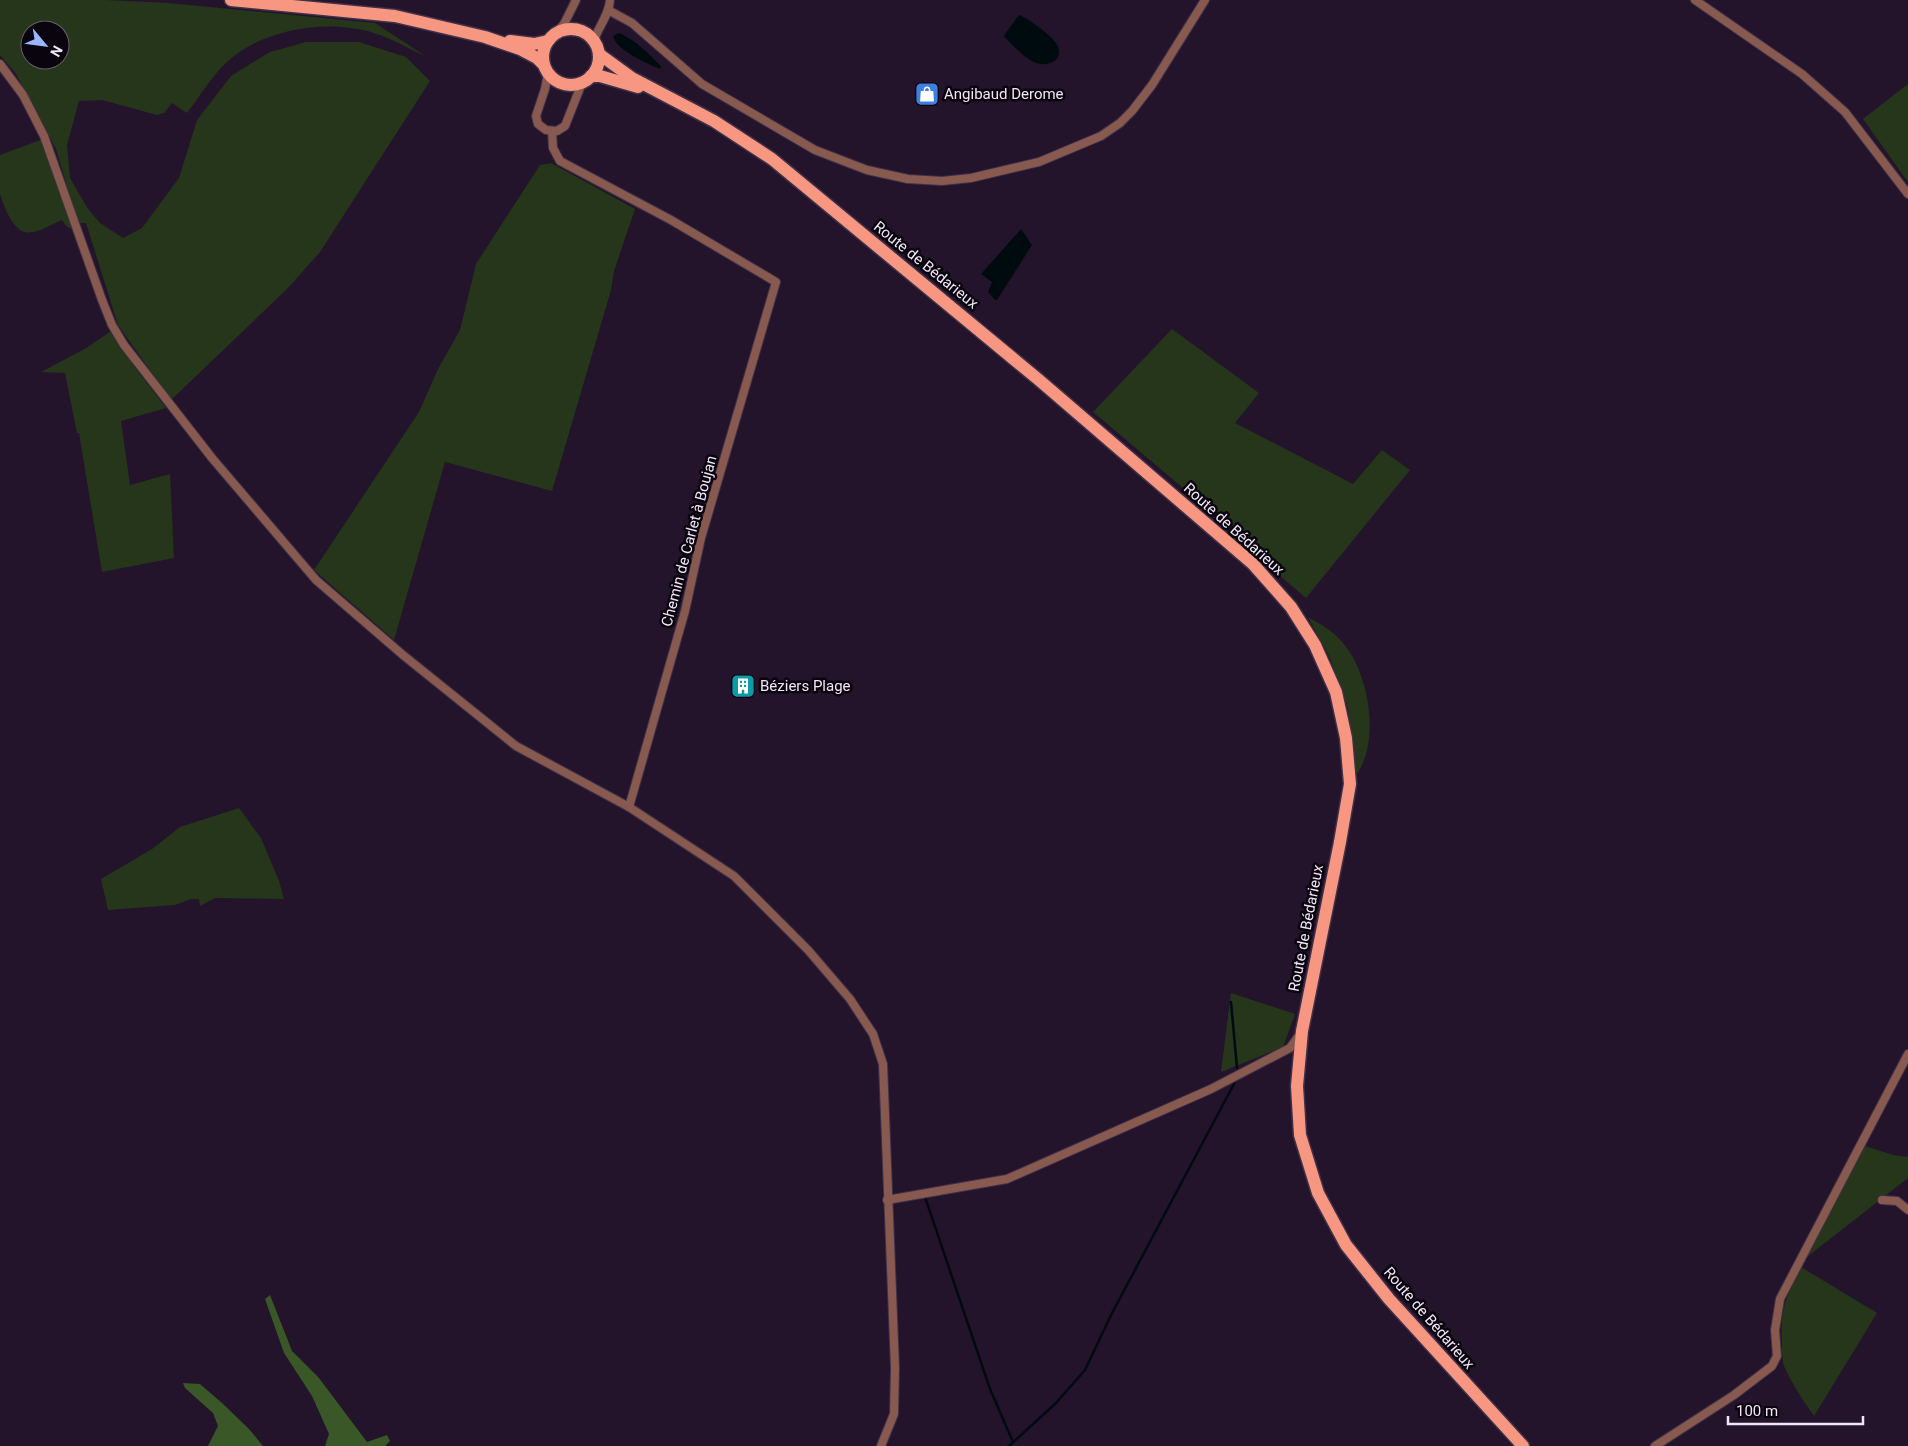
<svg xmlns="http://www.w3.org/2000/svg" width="1908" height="1446" font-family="Roboto,sans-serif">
	<rect width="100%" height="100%" fill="#23142c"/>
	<g fill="#25361b" fill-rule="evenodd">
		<path d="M0,0H105L168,3L375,23L427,57C410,49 389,37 371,32C325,19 263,29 227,62C214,73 198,99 187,113L172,103L164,113L157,115L102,100L79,101L67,145L70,178L88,209L100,223L123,238L142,228L179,178L197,120L231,76L270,52L306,42H359L406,57L430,81L320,252L287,289L171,400L118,325L86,223H78L56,149L16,74L0,55ZM30,30H60V60H30Z"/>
		<path d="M1908,84V182L1863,119Z"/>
		<path d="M43,139L74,227L72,229L67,227L62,220C51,224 37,235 25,232C12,229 4,206 0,194C0,183 0,167 0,155Z"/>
		<path d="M551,163L635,209L614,271L611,290L552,491L445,462L394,640L314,570L419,412L438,369L460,330L476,264L540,165Z"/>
		<path d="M1172,329L1259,393L1235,423L1353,484L1382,450L1410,470L1306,598L1279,575L1241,537L1093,412Z"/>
		<path d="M111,331L136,369L166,408L121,421L130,485L170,474L174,558L102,572L79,433H77L65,373L41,372L88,347Z"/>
		<path d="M1308,617C1322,625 1333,631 1343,643C1369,673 1381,741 1356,775L1348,708L1330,658Z"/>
		<path d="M239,808L261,838L279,881L284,899L215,898L200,906L199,899H191L175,905L108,910L101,879L152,849L180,827Z"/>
		<path d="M1231,993L1295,1014L1283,1047L1221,1072Z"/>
		<path d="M1865,1146L1893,1155L1908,1157V1178L1803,1260Z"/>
		<path d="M1801,1267L1877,1313L1814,1416C1803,1400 1792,1384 1784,1366C1782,1360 1782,1351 1782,1344C1780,1309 1786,1297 1801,1267Z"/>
	</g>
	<g fill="#3a5728">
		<path d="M270,1295L292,1351L319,1378L367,1442L387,1435L390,1441L385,1446H325L329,1434L312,1396L284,1353L265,1299Z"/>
		<path d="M183,1383L200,1384L222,1403L249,1429L263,1446H208L218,1426L213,1413L185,1388Z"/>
	</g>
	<g fill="#000b10">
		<path d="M1019,15C1028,18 1054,37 1058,46C1064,61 1046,68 1034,62C1023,57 1013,45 1004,37L1005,34Z"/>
		<path d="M619,33C636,40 649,54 661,66L660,69C646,63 616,50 613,36Z"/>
		<path d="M1021,229L1032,245L997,300H995L988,292L992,282L981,274Z"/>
	</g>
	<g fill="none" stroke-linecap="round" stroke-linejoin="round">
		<g stroke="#000b10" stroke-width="2.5">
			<path d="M1231,1002L1237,1068"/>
			<path d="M925,1197L990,1389L1013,1442"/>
			<path d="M1009,1446L1056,1403L1085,1370L1111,1315L1235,1082"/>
		</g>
		<g stroke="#403148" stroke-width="10">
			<g id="minor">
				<path d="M1695,0L1802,74L1845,112L1908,194"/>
				<path d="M608,10L632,23L702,84L815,150L867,170L908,179L942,181L971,178L1039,162L1101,136L1120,123L1132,111L1152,85L1205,0"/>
				<path d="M556,33L564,24L576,0"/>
				<path d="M594,40C599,26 609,15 610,0"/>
				<path d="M0,64L23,95L44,136L102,300L112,325L124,345L212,458L316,580L403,655L516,746L629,807L734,876L808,950L850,999L873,1034L883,1064L895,1368L894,1414L881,1446"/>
				<path d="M548,73L545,89L536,116L538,124L546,130L557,131L565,126L582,83"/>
				<path d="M552,131L553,148L560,161L671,220L776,282L701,538L685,611L629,807"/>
				<path d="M887,1200L1007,1179L1211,1089L1290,1048L1300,1034"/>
				<path d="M1882,1200L1897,1201L1908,1210"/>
				<path d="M1655,1446L1734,1395L1772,1366L1777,1356L1775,1330L1780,1299L1908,1054"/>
			</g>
		</g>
		<g stroke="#403148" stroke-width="15">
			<g id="primary">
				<path d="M231,0L395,16L485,37L520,49L537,58L543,64"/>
				<circle cx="571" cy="57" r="28"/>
				<path d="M510,41L534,44L548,41"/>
				<path d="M599,54L632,78L714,121L772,159L1039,380L1253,564L1291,607L1315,645L1336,692L1346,738L1350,784L1340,842L1302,1031L1297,1086L1300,1135L1318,1193L1346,1245L1389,1299L1523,1446"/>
				<path d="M591,76H600L638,87"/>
			</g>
		</g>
		<use href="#minor" stroke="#885a4f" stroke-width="8"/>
		<use href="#primary" stroke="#f79782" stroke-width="12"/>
	</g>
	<defs>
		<g id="shop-square" transform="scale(1.25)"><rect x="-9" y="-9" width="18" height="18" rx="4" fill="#3f7fe0" stroke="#09040d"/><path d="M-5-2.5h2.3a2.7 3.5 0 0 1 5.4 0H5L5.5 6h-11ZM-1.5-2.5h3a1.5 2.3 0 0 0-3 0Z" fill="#fff"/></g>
		<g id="building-square" transform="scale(1.25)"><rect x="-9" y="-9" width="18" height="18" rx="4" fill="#0f9aa8" stroke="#09040d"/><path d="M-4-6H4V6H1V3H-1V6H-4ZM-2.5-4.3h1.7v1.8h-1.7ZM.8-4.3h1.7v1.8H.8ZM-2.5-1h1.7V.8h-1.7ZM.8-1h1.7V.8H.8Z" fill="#fff"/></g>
	</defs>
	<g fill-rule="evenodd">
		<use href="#shop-square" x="927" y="94"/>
		<use href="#building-square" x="743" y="686"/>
	</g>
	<g text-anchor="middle" stroke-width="5" stroke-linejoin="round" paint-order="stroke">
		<g font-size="15" fill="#f0e6f7" stroke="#09040d" text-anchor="start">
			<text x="944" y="99">Angibaud Derome</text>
			<text x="760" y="691">Béziers Plage</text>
		</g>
		<g font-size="15" fill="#f0e6f7" stroke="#09040d">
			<text transform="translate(926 265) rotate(39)" y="5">Route de Bédarieux</text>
			<text transform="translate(1234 529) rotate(42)" y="5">Route de Bédarieux</text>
			<text transform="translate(689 541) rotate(-75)" y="5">Chemin de Carlet à Boujan</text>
			<text transform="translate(1306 928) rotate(-79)" y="5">Route de Bédarieux</text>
			<text transform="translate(1429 1318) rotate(49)" y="5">Route de Bédarieux</text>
		</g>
	</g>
	<g transform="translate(45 45) rotate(119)"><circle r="24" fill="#09040d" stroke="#655e6b"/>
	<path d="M0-4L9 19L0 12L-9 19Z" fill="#97b6fd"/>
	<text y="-8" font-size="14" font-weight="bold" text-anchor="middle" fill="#f0e6f7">N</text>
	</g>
	<path d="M1728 1416v8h135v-8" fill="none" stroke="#f0e6f7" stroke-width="2.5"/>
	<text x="1736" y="1416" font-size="15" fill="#f0e6f7" stroke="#09040d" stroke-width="4" paint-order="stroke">100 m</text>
</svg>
